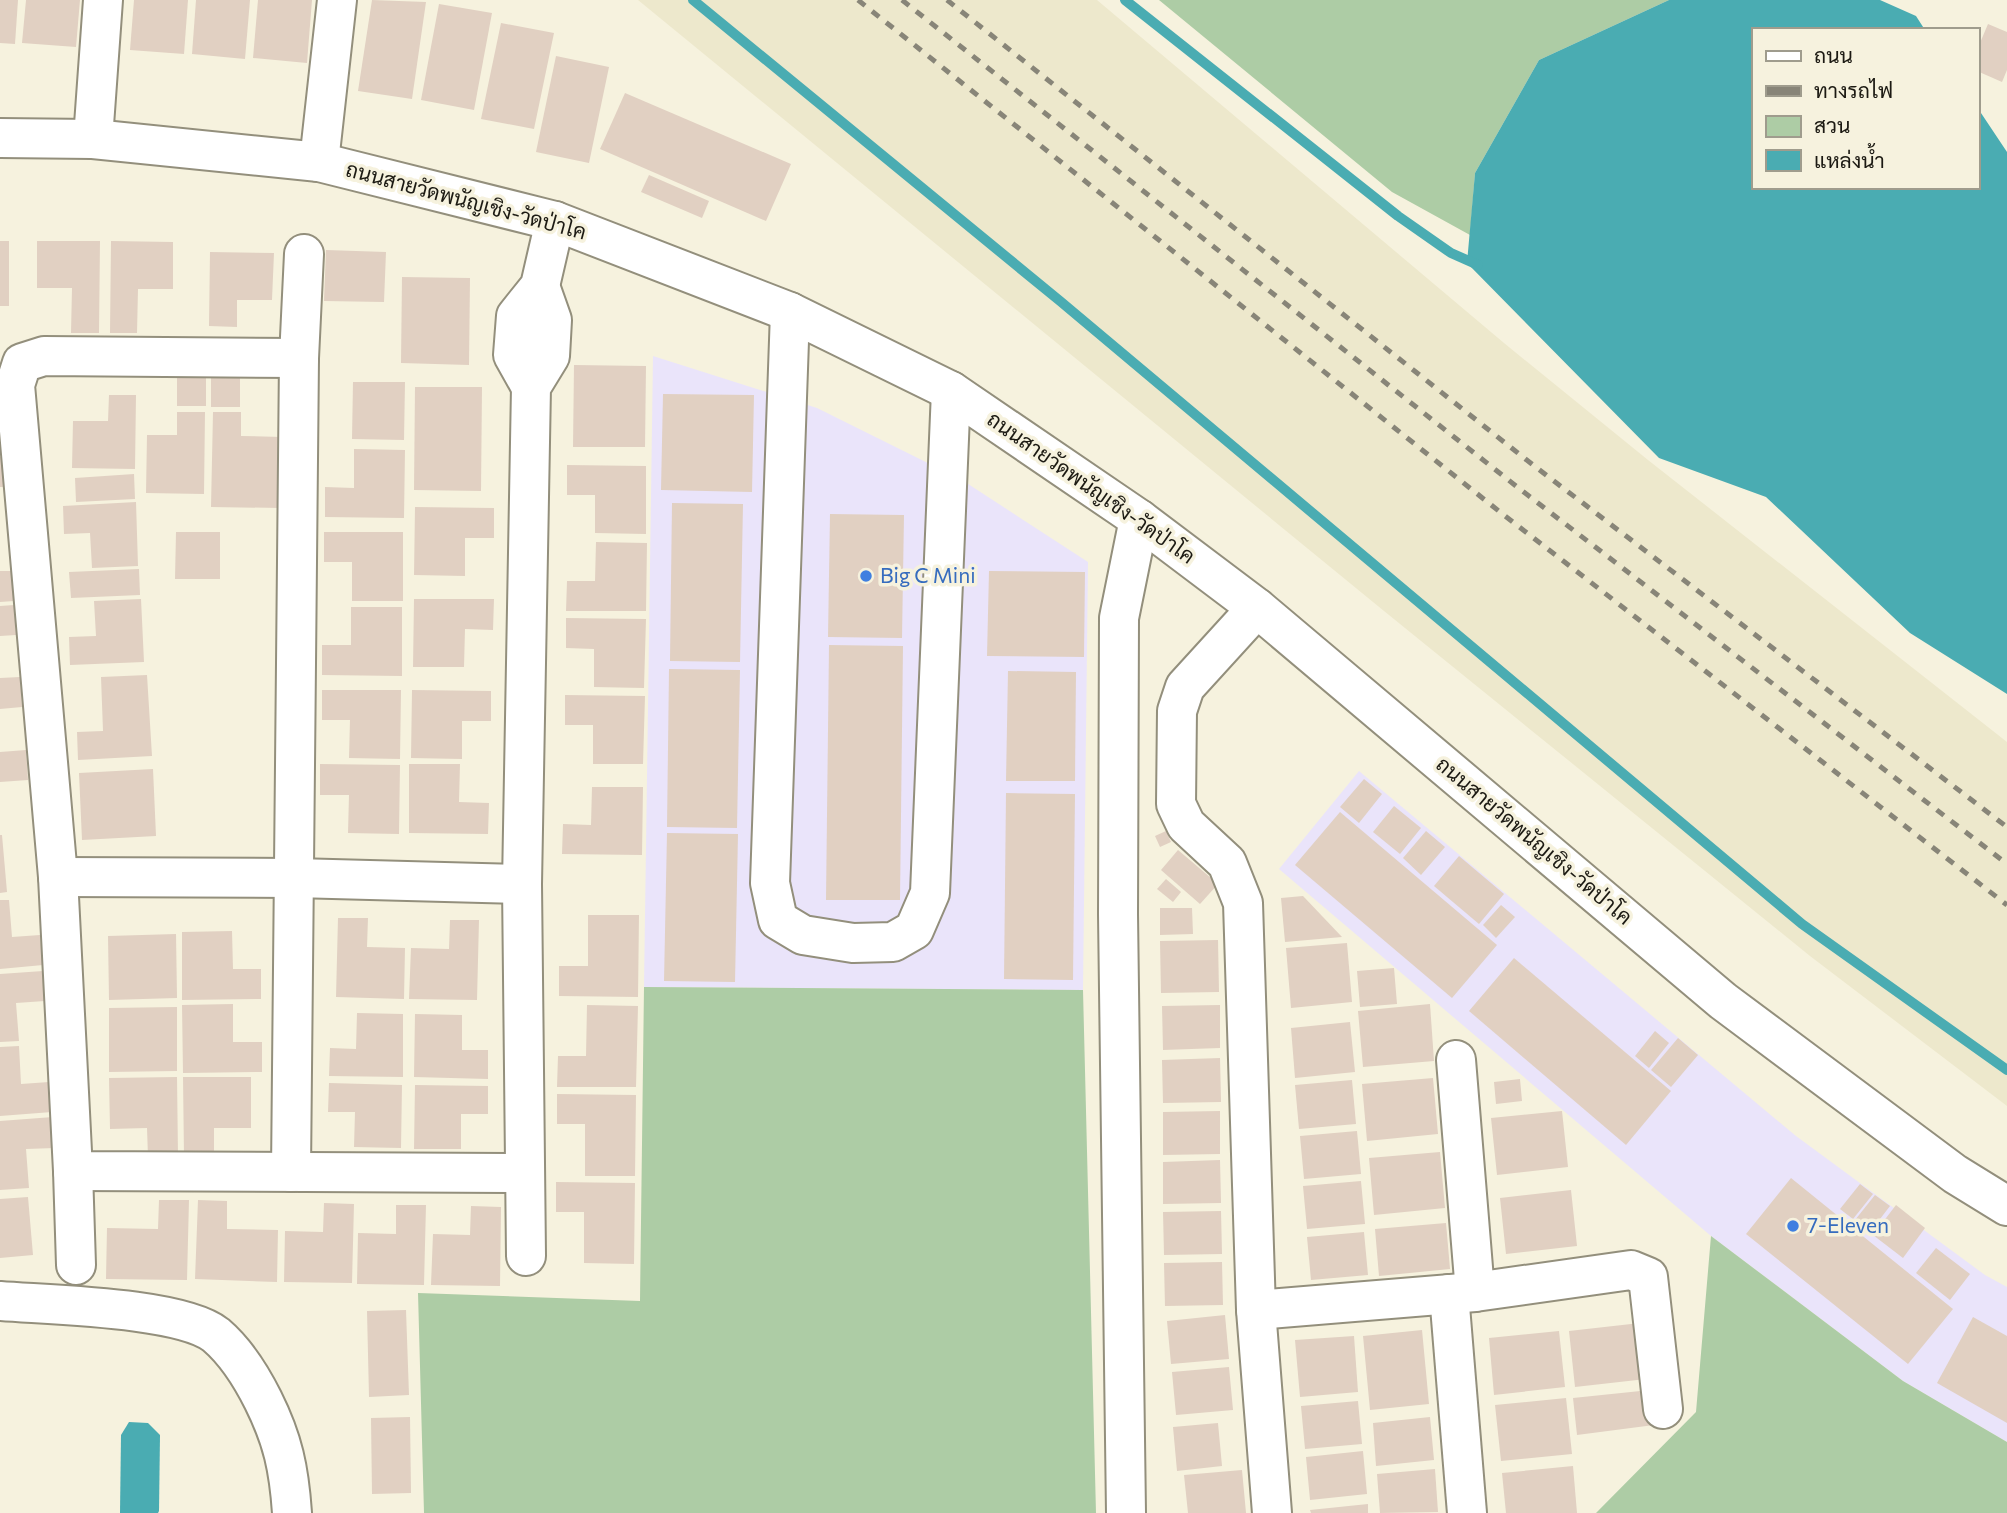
<svg xmlns="http://www.w3.org/2000/svg" width="2007" height="1513" font-family="Commissioner,Sarabun,sans-serif">
	<rect width="100%" height="100%" fill="#f6f2de"/>
	<g fill="#eae4fa">
		<path d="M653,356L817,408L962,480L1088,562L1083,990L644,987Z"/>
		<path d="M1359,771L1796,1136L1985,1275L2007,1287V1442L1903,1381L1711,1236L1279,869Z"/>
	</g>
	<path fill="#ede8cc" d="M638,0H1097L1504,343L1648,460L2007,742V1106L1810,956L1384,611Z"/>
	<g fill="#adcca5">
		<path d="M1159,0H1669L1539,60L1475,173L1470,235L1392,192Z"/>
		<path d="M644,987L1083,990L1096,1513H424L418,1293L640,1301Z"/>
		<path d="M1711,1236L1903,1381L2007,1442V1513H1596L1696,1412Z"/>
	</g>
	<g fill="#4aacb2">
		<path d="M1669,0H1880L1916,16L1925,30H1753V187H1977V107L2007,152V694L1910,633L1766,497L1659,458L1467,263L1475,173L1539,60Z"/>
		<path d="M129,1422L148,1423L160,1435L159,1511L158,1513H120L121,1435Z"/>
	</g>
	<g fill="none" stroke-linecap="round" stroke-linejoin="round">
		<g stroke="#4aacb2" stroke-width="10">
			<path d="M693,0L1060,301L1802,924L2007,1070"/>
			<path d="M1125,0L1398,216L1451,253L1478,265"/>
		</g>
	</g>
	<g fill="#e1d0c2">
		<path d="M0,0H18L15,44L0,43Z"/>
		<path d="M26,0H80L76,47L22,43Z"/>
		<path d="M134,0H188L184,54L130,50Z"/>
		<path d="M196,0H250L245,59L192,54Z"/>
		<path d="M258,0H312L307,63L253,58Z"/>
		<path d="M372,0L426,2L412,99L358,91Z"/>
		<path d="M439,4L492,13L474,110L421,100Z"/>
		<path d="M501,23L554,33L534,129L481,119Z"/>
		<path d="M1988,24L2007,32V70L2002,82L1977,71V50Z"/>
		<path d="M556,56L609,67L589,163L536,152Z"/>
		<path d="M625,93L791,164L766,221L600,149Z"/>
		<path d="M649,175L709,201L702,218L641,192Z"/>
		<rect x="0" y="241" width="9" height="65"/>
		<path d="M37,241H100L99,333H71L72,288H37Z"/>
		<path d="M111,241L173,242V289H138L137,333H110Z"/>
		<path d="M326,250L386,252L384,302L324,301Z"/>
		<path d="M210,252L274,253L272,300H237V327L209,326Z"/>
		<path d="M402,277L470,278L469,365L401,363Z"/>
		<path d="M574,365L646,366L645,447H573Z"/>
		<path d="M206,375V406H177V376Z"/>
		<path d="M211,376L240,377V407H211Z"/>
		<path d="M353,382H405L404,440L352,439Z"/>
		<path d="M415,387H482L481,491L414,490Z"/>
		<path d="M663,394L754,395L752,492L661,490Z"/>
		<path d="M109,395H136L135,469L72,468L73,421H108Z"/>
		<path d="M177,412H205L204,494L146,493L147,435H177Z"/>
		<path d="M213,412H241V436L282,437L280,508L211,507Z"/>
		<path d="M354,449L405,450L404,518L325,517V487L354,488Z"/>
		<path d="M0,457H3L6,487H0Z"/>
		<path d="M567,465L646,466V534L595,533V495H567Z"/>
		<path d="M134,474L135,499L76,502L75,478Z"/>
		<path d="M136,502L138,566L92,568L90,533L64,534L63,506Z"/>
		<path d="M672,503L743,504L740,662L670,661Z"/>
		<path d="M415,507L494,508V538H465V576L414,575Z"/>
		<path d="M830,514L904,515L902,638L828,637Z"/>
		<path d="M176,532H220V579H175Z"/>
		<path d="M324,532H403V601H352V562H324Z"/>
		<path d="M596,542L647,543L646,611H566L567,581H595Z"/>
		<path d="M139,569L140,595L71,598L69,572Z"/>
		<path d="M0,571H12L14,601L0,602Z"/>
		<path d="M989,571L1085,572L1084,657L987,656Z"/>
		<path d="M141,599L144,662L70,665L69,637L96,636L94,601Z"/>
		<path d="M414,599H494L493,630L465,629L464,667H413Z"/>
		<path d="M14,605L16,635L0,636V606Z"/>
		<path d="M351,607H402V676L322,675V645H351Z"/>
		<path d="M566,618L646,619L644,688L594,687V649L566,648Z"/>
		<path d="M829,645L903,646L900,900H826Z"/>
		<path d="M669,669L740,670L737,828L667,827Z"/>
		<path d="M1008,671L1076,672L1075,781H1006Z"/>
		<path d="M147,675L152,756L78,760L77,732L103,731L101,677Z"/>
		<path d="M20,677L22,707L0,709V678Z"/>
		<path d="M322,690H401L400,759L349,758L350,720H322Z"/>
		<path d="M412,690L491,691V721H462V759L411,758Z"/>
		<path d="M565,695L645,696L643,764H593V725H565Z"/>
		<path d="M26,750L28,780L0,782V752Z"/>
		<path d="M320,764L400,765L399,834L348,833L349,795H320Z"/>
		<path d="M409,764H460L459,802L489,803L488,834L409,833Z"/>
		<path d="M153,769L156,836L82,840L79,773Z"/>
		<path d="M1364,779L1382,794L1359,823L1340,807Z"/>
		<path d="M592,787H643L642,855L562,854L563,824L591,825Z"/>
		<path d="M1006,793L1075,794L1073,980L1004,979Z"/>
		<path d="M1394,806L1421,828L1400,854L1373,832Z"/>
		<path d="M1340,812L1497,945L1452,998L1295,865Z"/>
		<path d="M1166,831L1171,842L1160,847L1155,836Z"/>
		<path d="M1426,831L1445,847L1421,875L1403,858Z"/>
		<path d="M667,833L738,834L735,982L664,981Z"/>
		<path d="M0,835H2L7,892L0,893Z"/>
		<path d="M1178,850L1218,884L1200,904L1161,870Z"/>
		<path d="M1459,856L1504,894L1479,924L1434,886Z"/>
		<path d="M1166,879L1181,892L1173,902L1157,889Z"/>
		<path d="M1303,896L1342,937L1285,942L1281,898Z"/>
		<path d="M0,900H9L12,937L40,935L43,965L0,969Z"/>
		<path d="M1501,905L1515,917L1496,938L1483,925Z"/>
		<path d="M1160,908H1192L1193,934L1160,935Z"/>
		<path d="M588,915H639L638,997L559,996V966H588Z"/>
		<path d="M338,918H368L367,947L405,948L404,999L336,997Z"/>
		<path d="M450,920H479L477,1000L409,999L411,948L449,949Z"/>
		<path d="M232,931L233,969H261V999L182,1000V932Z"/>
		<path d="M176,934L177,998L109,1000L108,936Z"/>
		<path d="M1218,940L1219,992L1161,993L1160,941Z"/>
		<path d="M1347,943L1352,1002L1291,1008L1286,948Z"/>
		<path d="M1514,958L1671,1091L1626,1145L1469,1011Z"/>
		<path d="M1394,968L1397,1004L1360,1007L1357,971Z"/>
		<path d="M43,971L45,1001L16,1003L19,1041L0,1042V974Z"/>
		<path d="M233,1004V1042H262V1072L183,1073L182,1005Z"/>
		<path d="M1430,1004L1434,1061L1363,1067L1358,1011Z"/>
		<path d="M587,1005L638,1006L636,1087H557L558,1056H586Z"/>
		<path d="M1220,1005V1048L1163,1050L1162,1006Z"/>
		<path d="M177,1007V1071L109,1072V1008Z"/>
		<path d="M357,1013L403,1014V1077L329,1076L330,1048L356,1049Z"/>
		<path d="M415,1014L462,1015V1050H488V1079L414,1077Z"/>
		<path d="M1350,1022L1355,1072L1295,1078L1291,1028Z"/>
		<path d="M1655,1031L1669,1043L1649,1068L1635,1056Z"/>
		<path d="M1678,1038L1698,1055L1671,1087L1651,1070Z"/>
		<path d="M19,1046L21,1084L49,1082L52,1112L0,1116V1047Z"/>
		<path d="M1220,1058L1221,1102L1163,1103L1162,1060Z"/>
		<path d="M177,1077L178,1156L148,1157L147,1128L110,1129L109,1078Z"/>
		<path d="M183,1077H251V1128H214V1157H184Z"/>
		<path d="M1433,1078L1438,1134L1367,1141L1362,1084Z"/>
		<path d="M1520,1079L1522,1101L1496,1104L1494,1082Z"/>
		<path d="M1352,1080L1356,1124L1299,1129L1295,1085Z"/>
		<path d="M329,1083L402,1085L401,1148L354,1147L355,1112H328Z"/>
		<path d="M415,1085L488,1086V1114H461V1149H414Z"/>
		<path d="M557,1094L636,1095L635,1176H585V1124H557Z"/>
		<path d="M1220,1111V1154L1163,1155V1112Z"/>
		<path d="M1562,1111L1568,1167L1497,1175L1491,1118Z"/>
		<path d="M53,1117L55,1148L26,1149L29,1188L0,1190V1121Z"/>
		<path d="M1357,1131L1361,1174L1304,1179L1300,1136Z"/>
		<path d="M1440,1152L1445,1208L1374,1215L1369,1158Z"/>
		<path d="M1220,1160L1221,1203L1163,1204V1162Z"/>
		<path d="M1791,1178L1953,1309L1908,1364L1746,1234Z"/>
		<path d="M1361,1181L1365,1224L1307,1229L1303,1186Z"/>
		<path d="M556,1182L635,1183L634,1264L584,1263V1212H556Z"/>
		<path d="M1860,1184L1873,1194L1853,1219L1840,1209Z"/>
		<path d="M1571,1190L1577,1246L1506,1254L1500,1198Z"/>
		<path d="M1875,1195L1890,1206L1870,1232L1855,1220Z"/>
		<path d="M28,1197L33,1255L0,1258V1199Z"/>
		<path d="M159,1200H189L187,1280L106,1279L107,1228L158,1229Z"/>
		<path d="M198,1200L227,1201V1229L278,1230L277,1282L195,1279Z"/>
		<path d="M324,1203L354,1204L352,1283L284,1282L285,1231L323,1232Z"/>
		<path d="M396,1205H426L424,1285L357,1284L358,1233L396,1234Z"/>
		<path d="M1896,1205L1925,1228L1903,1258L1873,1235Z"/>
		<path d="M471,1206L501,1207L500,1286L431,1285L433,1234L470,1235Z"/>
		<path d="M1221,1211L1222,1254L1164,1255L1163,1212Z"/>
		<path d="M1446,1223L1450,1269L1379,1276L1375,1229Z"/>
		<path d="M1364,1232L1368,1275L1311,1280L1307,1237Z"/>
		<path d="M1936,1248L1970,1274L1950,1300L1916,1273Z"/>
		<path d="M1222,1262L1223,1305L1165,1306L1164,1263Z"/>
		<path d="M406,1310L409,1395L369,1397L367,1311Z"/>
		<path d="M1225,1315L1229,1359L1171,1364L1167,1321Z"/>
		<path d="M1973,1317L2007,1336V1423L1937,1383Z"/>
		<path d="M1640,1323L1646,1379L1575,1387L1569,1331Z"/>
		<path d="M1422,1330L1429,1404L1370,1410L1363,1336Z"/>
		<path d="M1559,1331L1565,1387L1494,1395L1489,1338Z"/>
		<path d="M1354,1336L1358,1392L1300,1397L1295,1340Z"/>
		<path d="M1229,1367L1233,1410L1176,1415L1172,1372Z"/>
		<path d="M1650,1390L1654,1425L1577,1435L1573,1398Z"/>
		<path d="M1566,1398L1572,1454L1501,1461L1495,1405Z"/>
		<path d="M1358,1401L1362,1444L1305,1449L1301,1406Z"/>
		<path d="M410,1417L411,1493L372,1494L371,1418Z"/>
		<path d="M1430,1417L1434,1460L1376,1466L1373,1423Z"/>
		<path d="M1218,1423L1222,1466L1177,1471L1173,1427Z"/>
		<path d="M1363,1451L1367,1494L1310,1500L1306,1457Z"/>
		<path d="M1573,1466L1577,1513H1506L1502,1473Z"/>
		<path d="M1435,1469L1438,1512L1380,1513L1377,1474Z"/>
		<path d="M1242,1470L1246,1513H1188L1184,1475Z"/>
		<path d="M1368,1504V1513H1311L1310,1510Z"/>
	</g>
	<g fill="none" stroke-linecap="round" stroke-linejoin="round">
		<g stroke="#938f7c" stroke-width="42">
			<g id="minor">
				<path d="M93,139L103,0"/>
				<path d="M319,162L337,0"/>
				<path d="M790,312L770,883L778,920L803,935L853,943L893,942L914,930L930,893L951,391"/>
				<path d="M299,358L44,356L22,363L15,385L58,877L73,1171L524,1173"/>
				<path d="M531,387L513,355L516,316L540,286L555,221"/>
				<path d="M1257,608L1185,687L1177,711L1176,804L1186,825L1227,863L1243,903L1256,1310L1272,1513"/>
				<path d="M58,877L295,878L522,884"/>
				<path d="M1456,1060L1475,1292"/>
				<path d="M73,1171L76,1265"/>
				<path d="M291,1172L299,358L304,254"/>
				<path d="M526,1256L522,884L531,387L550,356L552,320L540,286"/>
				<path d="M1449,1294L1467,1513"/>
				<path d="M0,1301C49,1305 180,1307 216,1335C237,1353 251,1376 263,1400C283,1440 289,1469 292,1513"/>
				<path d="M1256,1310L1475,1292L1631,1270L1648,1277L1663,1409"/>
				<path d="M1126,1513L1118,914L1119,618L1139,519"/>
			</g>
		</g>
		<g stroke="#938f7c" stroke-width="42">
			<path id="major" d="M0,138L93,139L319,162L555,221L790,312L951,391L1139,519L1257,608L1723,1001L1955,1174L2007,1206"/>
		</g>
		<use href="#minor" stroke="#fff" stroke-width="38"/>
		<use href="#major" stroke="#fff" stroke-width="38"/>
		<g stroke="#888578" stroke-width="5" stroke-dasharray="9 9" stroke-linecap="butt">
			<path d="M858,0L1500,512L2007,905"/>
			<path d="M902,0L1516,486L2007,864"/>
			<path d="M947,0L1533,465L2007,827"/>
		</g>
	</g>
	<g fill="#3f7fe0" stroke="#f6f2de" stroke-width="2.5">
		<circle cx="866" cy="576" r="7"/>
		<circle cx="1793" cy="1226" r="7"/>
	</g>
	<g text-anchor="middle" stroke-width="7" stroke-linejoin="round" paint-order="stroke">
		<g font-size="21" fill="#1c1a13" stroke="#f6f2de">
			<text transform="translate(466 201) rotate(15)" y="7">ถนนสายวัดพนัญเชิง-วัดป่าโค</text>
			<text transform="translate(1091 488) rotate(35)" y="7">ถนนสายวัดพนัญเชิง-วัดป่าโค</text>
			<text transform="translate(1534 841) rotate(40)" y="7">ถนนสายวัดพนัญเชิง-วัดป่าโค</text>
		</g>
		<g font-size="21" fill="#366cbe" stroke="#f6f2de" text-anchor="start">
			<text x="880" y="583">Big C Mini</text>
			<text x="1807" y="1233">7-Eleven</text>
		</g>
	</g>
	<rect x="1752" y="28" width="228" height="161" fill="#f6f2de" stroke="#9f9c8d" stroke-width="2"/>
	<rect x="1766" y="51" width="35" height="10" fill="#ffffff" stroke="#9f9c8d" stroke-width="2"/>
	<text x="1814" y="63" font-size="21" fill="#1c1a13">ถนน</text>
	<rect x="1766" y="86" width="35" height="10" fill="#888578" stroke="#9f9c8d" stroke-width="2"/>
	<text x="1814" y="98" font-size="21" fill="#1c1a13">ทางรถไฟ</text>
	<rect x="1766" y="116" width="35" height="21" fill="#adcca5" stroke="#9f9c8d" stroke-width="2"/>
	<text x="1814" y="133" font-size="21" fill="#1c1a13">สวน</text>
	<rect x="1766" y="150" width="35" height="21" fill="#4aacb2" stroke="#9f9c8d" stroke-width="2"/>
	<text x="1814" y="168" font-size="21" fill="#1c1a13">แหล่งน้ำ</text>
</svg>
